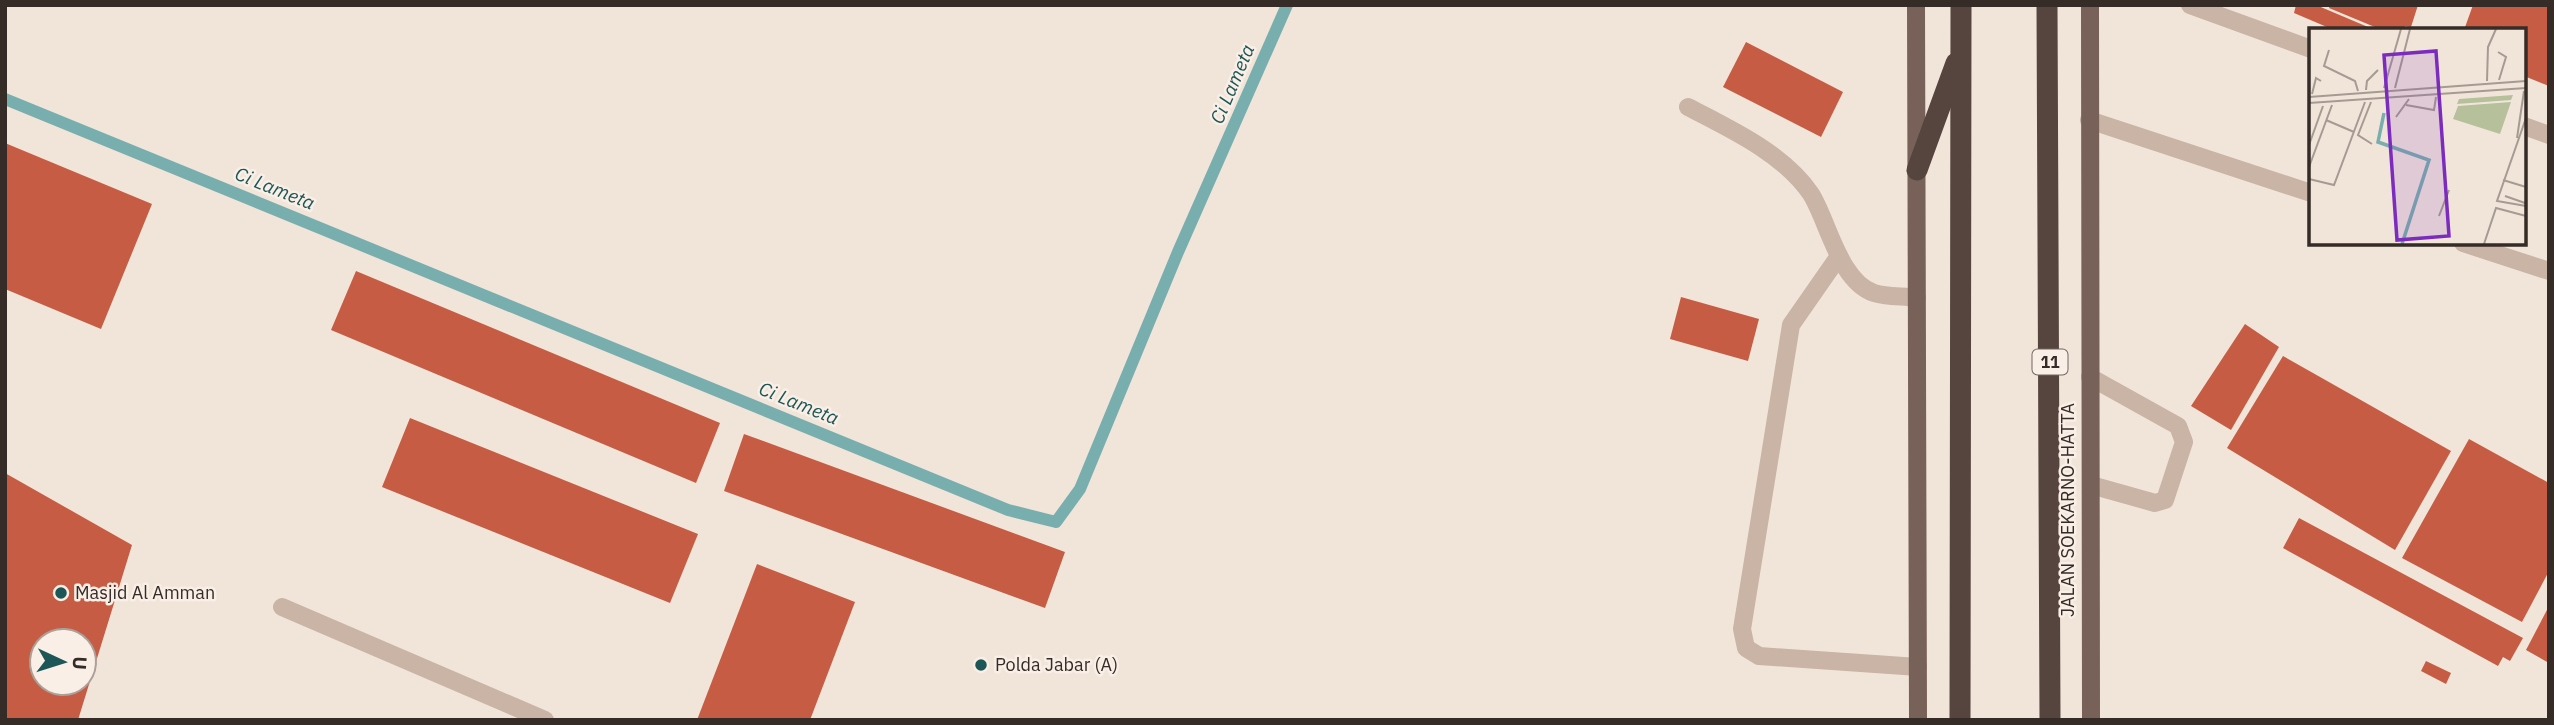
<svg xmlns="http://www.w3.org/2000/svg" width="2554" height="725" font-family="'IBM Plex Sans',sans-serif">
	<rect width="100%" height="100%" fill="#f1e5da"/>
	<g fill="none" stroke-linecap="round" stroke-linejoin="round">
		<path stroke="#79aeae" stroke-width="12" d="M5,99L1008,510L1056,522L1080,489L1178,252L1287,5"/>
	</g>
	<g fill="#c65c43" fill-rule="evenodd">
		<path d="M2296,5H2316L2368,27L2367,30H2334L2294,13Z"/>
		<path d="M2330,5H2418L2411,27L2405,26L2404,30H2382L2329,8Z"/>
		<path d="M2473,5H2549V86L2524,76V30H2464Z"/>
		<path d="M1746,42L1843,92L1821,137L1723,87Z"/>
		<path d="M5,143L152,204L101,329L5,289Z"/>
		<path d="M356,271L720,423L696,483L331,330Z"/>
		<path d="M1681,297L1759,319L1748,361L1670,339Z"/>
		<path d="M2245,324L2279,347L2231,430L2191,406Z"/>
		<path d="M2283,356L2451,451L2395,550L2227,448Z"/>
		<path d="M410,418L698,534L670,603L382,487Z"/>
		<path d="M744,434L1065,552L1045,608L724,491Z"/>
		<path d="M2469,439L2549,483V571L2522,622L2402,558Z"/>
		<path d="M5,473L132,545L78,720H5ZM42,641H84V683H42Z"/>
		<path d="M2299,518L2523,638L2510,661L2503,657L2498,666L2283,548Z"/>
		<path d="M757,564L855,602L810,720H697Z"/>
		<path d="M2549,606V663L2526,650Z"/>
		<path d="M2426,661L2451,673L2446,684L2421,671Z"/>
	</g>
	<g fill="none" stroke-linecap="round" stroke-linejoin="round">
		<g stroke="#c9b4a6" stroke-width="18">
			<path d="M2190,5L2311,49"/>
			<path d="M1688,107C1730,129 1783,153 1811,194C1828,221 1839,281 1874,293C1886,297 1903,296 1917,298"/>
			<path d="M2089,120L2311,193"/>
			<path d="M2524,126L2549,135"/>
			<path d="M2463,243L2549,271"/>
			<path d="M1839,256L1791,325L1742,629L1746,648L1759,656L1918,667"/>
			<path d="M2090,377L2178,426L2184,442L2165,500L2155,503L2091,485"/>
			<path d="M282,607L545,720"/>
		</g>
		<g stroke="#776158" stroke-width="18">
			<path d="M1916,5L1918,720"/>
			<path d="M2090,5L2091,720"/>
		</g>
		<g stroke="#56443e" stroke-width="21">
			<path d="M2047,5L2050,720"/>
			<path d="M1917,170L1956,63"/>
			<path d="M1960,720L1961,5"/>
		</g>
	</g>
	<g fill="#1c5657" stroke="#f9efe6" stroke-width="2.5">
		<circle cx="61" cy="593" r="7"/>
		<circle cx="981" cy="665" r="7"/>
	</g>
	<g text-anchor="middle" stroke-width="5" stroke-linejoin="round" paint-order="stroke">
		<rect fill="#f9efe6" stroke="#706660" stroke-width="2" x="2032.5" y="349.5" width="35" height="25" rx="5"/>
		<g font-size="16" font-weight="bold" fill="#352b27">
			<text x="2050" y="368">11</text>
		</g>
		<g font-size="18" fill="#352b27" stroke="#f9efe6">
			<text transform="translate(2068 510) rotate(-90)" y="6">JALAN SOEKARNO-HATTA</text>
		</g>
		<g font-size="18" fill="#352b27" stroke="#f9efe6" text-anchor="start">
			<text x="75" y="599">Masjid Al Amman</text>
			<text x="995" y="671">Polda Jabar (A)</text>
		</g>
		<g font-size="19" font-style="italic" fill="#1c5657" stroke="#f9efe6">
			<text transform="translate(1232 84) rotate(-67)" y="7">Ci Lameta</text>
			<text transform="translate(275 188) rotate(22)" y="7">Ci Lameta</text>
			<text transform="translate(799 403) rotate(22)" y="7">Ci Lameta</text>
		</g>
	</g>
	<g transform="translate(2309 28)">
		<rect width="217" height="217" fill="#f1e5da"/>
		<path d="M204,67L202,72L148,76L150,71ZM202,74L191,106L144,91L149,78Z" fill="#b6c09a"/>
		<path fill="none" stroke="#79aeae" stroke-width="3.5" d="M75,85L69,114L120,132L93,216"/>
		<path fill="none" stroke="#a69b92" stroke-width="2" d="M20,22L15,38L46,53L49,63M189,24L197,29L190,52M178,53L179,19L187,1M75,60L92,1M86,60L101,1M57,62L58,53L69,42M3,66L7,50L12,53M0,69L217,53M62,74L49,107L63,116M0,75L217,60M97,77L125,82L127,69M87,89L100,71M217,90L188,173L217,178M17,92L45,104M208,110L215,63M0,117L14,78M0,139L23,77M0,151L25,157L56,74M194,152L217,159M196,168L216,175M130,188L140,162M175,216L187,180L217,188"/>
		<path fill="#7b2cbf" fill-opacity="0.15" stroke="#7b2cbf" stroke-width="3.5" d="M127,23L140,208L88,212L75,27Z"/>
		<rect width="217" height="217" fill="none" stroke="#352b27" stroke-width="3.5"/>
	</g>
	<rect width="2554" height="725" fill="none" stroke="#352b27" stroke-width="14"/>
	<g transform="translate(63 662) rotate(94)"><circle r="33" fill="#f9efe6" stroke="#aba19a" stroke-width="2"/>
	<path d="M0-5L12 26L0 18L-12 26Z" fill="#1c5657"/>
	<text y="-10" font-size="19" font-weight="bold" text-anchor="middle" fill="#352b27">U</text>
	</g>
</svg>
